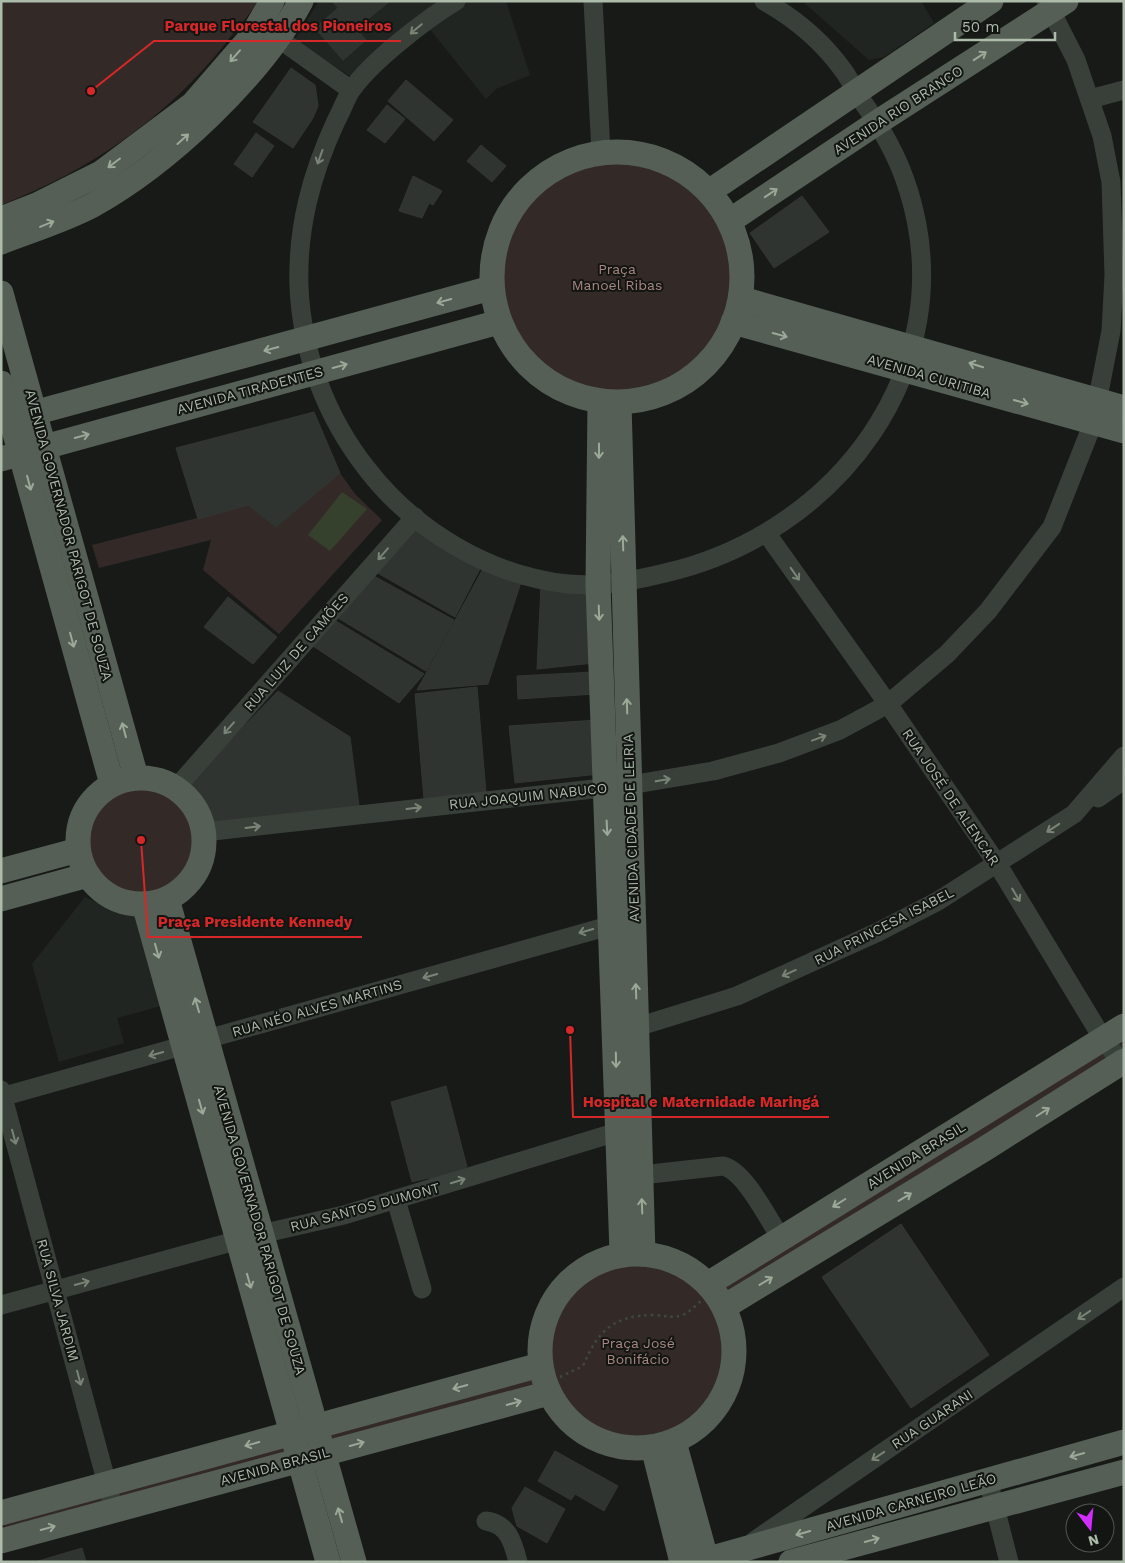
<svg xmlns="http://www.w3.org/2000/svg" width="1125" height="1563" font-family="'Work Sans',sans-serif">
	<rect width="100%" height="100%" fill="#181a18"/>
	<g fill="#212521">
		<path d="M319,1H436L440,9L350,76L294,41Z"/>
		<path d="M456,1H506L530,75L496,89L486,99L424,22Z"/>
		<path d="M802,1H921L934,23L884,57L869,60Z"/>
		<path d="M85,897L114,911L140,917L165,1005L117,1018L124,1043L59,1062L32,964Z"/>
	</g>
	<g fill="#332a28">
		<path d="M1,1H257C249,17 235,30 225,44C165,119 90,170 1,205Z"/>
		<circle cx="617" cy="277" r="125"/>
		<path d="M340,473L355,494L382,520L279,634L203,570L211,540L99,568L92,545L248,505L276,527Z"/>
		<circle cx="141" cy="840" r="63"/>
		<path d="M1124,1032V1051L724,1307C731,1327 738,1348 733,1370C718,1440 630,1473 574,1426C563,1417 556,1405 549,1393L321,1447L317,1431L540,1365C540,1319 555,1282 599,1262C607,1259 616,1252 624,1252C656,1250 684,1265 708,1284Z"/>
		<path d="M293,1439L297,1454L113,1505L1,1527V1520Z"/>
	</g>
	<path fill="#35402d" d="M342,492L367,509L330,551L308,535Z"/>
	<g fill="#303430" stroke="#323732">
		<path d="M332,1H390L356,29Z"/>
		<path d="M338,8L366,40L343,60L315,28Z"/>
		<path d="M291,68L315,85L318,106L313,118L293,148L253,122Z"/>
		<path d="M406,80L453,120L434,141L388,101Z"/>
		<path d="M387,105L405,119L385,143L367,130Z"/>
		<path d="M256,133L274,146L252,177L234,164Z"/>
		<path d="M481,145L506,166L492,182L467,161Z"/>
		<path d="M413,176L442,191L433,205L429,203L422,218L399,211Z"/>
		<path d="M802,196L829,232L774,268L750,233Z"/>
		<path d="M314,412L340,473L276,527L248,505L198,519L176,448Z"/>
		<path d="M416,523L482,565L455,617L374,571Z"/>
		<path d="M484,567L522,579L488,684L417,690Z"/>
		<path d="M372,575L454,620L426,671L338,618Z"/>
		<path d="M541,586L592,592L594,663L537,669Z"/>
		<path d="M228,597L277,637L253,664L204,627Z"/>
		<path d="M334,620L424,674L399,703L313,646Z"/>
		<path d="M594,672L595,694L518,699L517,676Z"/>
		<path d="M477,687L486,792L424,799L415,694Z"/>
		<path d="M278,691L350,737L359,806L208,827L202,809L185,787Z"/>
		<path d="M597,720L599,774L515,783L509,726Z"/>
		<path d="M446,1086L467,1167L433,1180L428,1178L412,1182L391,1102Z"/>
		<path d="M901,1224L989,1355L911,1408L822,1277Z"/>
		<path d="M555,1451L618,1486L604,1511L575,1494L571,1500L538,1481Z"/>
		<path d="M525,1487L565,1509L547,1543L517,1526L512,1508Z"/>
		<path d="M82,1548L86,1562H35Z"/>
	</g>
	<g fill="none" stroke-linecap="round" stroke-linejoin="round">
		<path stroke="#40473f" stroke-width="2.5" stroke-dasharray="2.5 4" stroke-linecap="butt" d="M560,1377L583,1366C598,1331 612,1316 653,1315C664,1315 672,1319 683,1315C690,1312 696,1305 702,1300"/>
		<g stroke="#394039" stroke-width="19">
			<path d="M456,1C425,20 370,62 350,92C345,101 341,112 336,121C311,175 297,228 299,287C302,353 326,417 367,469C414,530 490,576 568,584C602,587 632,581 665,573C836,534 963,369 909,192C898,156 882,129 860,98C854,90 850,79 843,70C822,41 796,19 764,1"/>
			<path d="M593,1L601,152"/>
			<path d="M278,38L351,90"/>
			<path d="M1090,99L1124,90"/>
			<path d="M767,534L888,704L998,865L1103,1039L1124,1066"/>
			<path d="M176,788L415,517"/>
			<path d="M1098,798L1124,780"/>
			<path d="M204,832L630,785L713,771L779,753L840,730L888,704L947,654L988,611L1052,527L1093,423L1111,331L1114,275L1111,182L1102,136L1076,60L1046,1"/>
			<path d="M626,1027H637L737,996L878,932L938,901L1074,814L1124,756"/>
			<path d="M1,1090L114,1510"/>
			<path d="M1,1097L623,922"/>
			<path d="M641,1175L723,1166C745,1171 768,1219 781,1238"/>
			<path d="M396,1200L422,1289"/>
			<path d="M1,1305L261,1234L344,1215L617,1132H629"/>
			<path d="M988,1480L1009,1562"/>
			<path d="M486,1521C508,1524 513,1542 518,1562"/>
			<path d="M754,1541L1124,1287"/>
		</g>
		<g stroke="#555f55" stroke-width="25">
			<circle cx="617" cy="277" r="125"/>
			<path d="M710,191L991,1"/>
			<path d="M1,219L37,205L101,173L193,104L252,36L272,1"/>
			<path d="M731,220L878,122L1066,1"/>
			<path d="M1,242C32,230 65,220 93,205C168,163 260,77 301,1"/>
			<path d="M1,293L136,777"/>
			<path d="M742,299L1124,408"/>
			<path d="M733,322L1124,431"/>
			<path d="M1,383L112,784"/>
			<path d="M600,402L598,585L622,1252"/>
			<path d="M619,403L643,1254"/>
			<path d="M1,422L491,288"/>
			<path d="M1,459L499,322"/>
			<circle cx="141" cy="841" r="63"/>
			<path d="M1,871L78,850"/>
			<path d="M1,899L88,875"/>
			<path d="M167,899L354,1562"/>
			<path d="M144,904L328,1562"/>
			<circle cx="637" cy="1351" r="97"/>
			<path d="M708,1284L1124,1026"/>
			<path d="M724,1307L986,1148L1124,1061"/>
			<path d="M674,1442L707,1562"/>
			<path d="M653,1447L682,1562"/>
			<path d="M1,1513L540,1365"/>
			<path d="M1,1541L549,1393"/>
			<path d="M698,1562L1124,1442"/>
			<path d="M791,1562L1124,1472"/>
		</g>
	</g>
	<defs><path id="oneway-shaft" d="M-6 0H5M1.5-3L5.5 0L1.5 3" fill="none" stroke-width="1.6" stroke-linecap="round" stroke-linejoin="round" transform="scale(1.25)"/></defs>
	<g stroke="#798477">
		<use href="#oneway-shaft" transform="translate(416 29) rotate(140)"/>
		<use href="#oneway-shaft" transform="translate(320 157) rotate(110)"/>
		<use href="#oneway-shaft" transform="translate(383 554) rotate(131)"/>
		<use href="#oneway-shaft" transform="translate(795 574) rotate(55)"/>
		<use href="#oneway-shaft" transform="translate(229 728) rotate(131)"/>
		<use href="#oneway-shaft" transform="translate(819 738) rotate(-20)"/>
		<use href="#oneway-shaft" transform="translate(663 780) rotate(-10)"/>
		<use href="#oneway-shaft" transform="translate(414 808) rotate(-7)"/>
		<use href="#oneway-shaft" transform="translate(253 827) rotate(-7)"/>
		<use href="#oneway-shaft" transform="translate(1053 828) rotate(147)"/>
		<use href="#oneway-shaft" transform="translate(1016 895) rotate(59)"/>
		<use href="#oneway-shaft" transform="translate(586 931) rotate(164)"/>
		<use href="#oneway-shaft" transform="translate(789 973) rotate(156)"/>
		<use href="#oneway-shaft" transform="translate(430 976) rotate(164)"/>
		<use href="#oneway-shaft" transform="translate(156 1054) rotate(164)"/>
		<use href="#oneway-shaft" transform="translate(14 1137) rotate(75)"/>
		<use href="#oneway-shaft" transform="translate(458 1181) rotate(-17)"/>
		<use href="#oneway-shaft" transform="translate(82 1283) rotate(-15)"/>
		<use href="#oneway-shaft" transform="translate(1084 1315) rotate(146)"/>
		<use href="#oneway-shaft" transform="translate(79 1378) rotate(75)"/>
		<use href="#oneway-shaft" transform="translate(878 1456) rotate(146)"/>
	</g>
	<g stroke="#9ba999">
		<use href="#oneway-shaft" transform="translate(235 56) rotate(131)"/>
		<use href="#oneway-shaft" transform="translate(980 56) rotate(-33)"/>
		<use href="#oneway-shaft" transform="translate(183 139) rotate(-42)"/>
		<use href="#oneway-shaft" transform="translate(114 163) rotate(143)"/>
		<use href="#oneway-shaft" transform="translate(771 193) rotate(-34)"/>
		<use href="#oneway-shaft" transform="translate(47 224) rotate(-22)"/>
		<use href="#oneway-shaft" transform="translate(444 301) rotate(165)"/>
		<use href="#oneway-shaft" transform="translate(780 335) rotate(15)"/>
		<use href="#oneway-shaft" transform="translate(271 349) rotate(165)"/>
		<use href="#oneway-shaft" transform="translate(976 365) rotate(-163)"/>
		<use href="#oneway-shaft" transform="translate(340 366) rotate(-15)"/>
		<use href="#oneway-shaft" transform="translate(1021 402) rotate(16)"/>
		<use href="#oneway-shaft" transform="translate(82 436) rotate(-15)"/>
		<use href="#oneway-shaft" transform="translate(599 451) rotate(90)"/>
		<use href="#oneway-shaft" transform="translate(29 483) rotate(75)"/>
		<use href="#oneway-shaft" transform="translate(623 543) rotate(-92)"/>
		<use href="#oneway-shaft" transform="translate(599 613) rotate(88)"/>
		<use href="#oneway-shaft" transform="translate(72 640) rotate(75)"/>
		<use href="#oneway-shaft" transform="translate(627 706) rotate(-92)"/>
		<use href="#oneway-shaft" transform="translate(124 730) rotate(-105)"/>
		<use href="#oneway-shaft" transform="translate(607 828) rotate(87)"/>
		<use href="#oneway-shaft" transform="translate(157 951) rotate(74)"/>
		<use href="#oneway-shaft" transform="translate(636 991) rotate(-92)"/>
		<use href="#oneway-shaft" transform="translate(197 1005) rotate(-106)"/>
		<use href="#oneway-shaft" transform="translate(616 1060) rotate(89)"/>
		<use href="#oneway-shaft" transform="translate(201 1107) rotate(74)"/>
		<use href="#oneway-shaft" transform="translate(1043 1112) rotate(-32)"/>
		<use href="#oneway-shaft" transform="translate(905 1197) rotate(-31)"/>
		<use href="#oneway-shaft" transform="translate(839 1203) rotate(148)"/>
		<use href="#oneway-shaft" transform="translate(642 1206) rotate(-92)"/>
		<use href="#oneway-shaft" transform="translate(249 1281) rotate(74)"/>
		<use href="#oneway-shaft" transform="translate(766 1281) rotate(-31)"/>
		<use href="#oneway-shaft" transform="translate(460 1387) rotate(165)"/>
		<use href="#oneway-shaft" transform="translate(514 1403) rotate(-15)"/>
		<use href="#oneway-shaft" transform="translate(252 1444) rotate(165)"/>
		<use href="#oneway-shaft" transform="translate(357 1444) rotate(-15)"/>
		<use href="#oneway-shaft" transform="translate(1077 1455) rotate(164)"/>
		<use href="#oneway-shaft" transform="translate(340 1515) rotate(-106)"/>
		<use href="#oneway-shaft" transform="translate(48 1528) rotate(-15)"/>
		<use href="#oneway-shaft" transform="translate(803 1533) rotate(164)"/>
		<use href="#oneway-shaft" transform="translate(872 1540) rotate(-15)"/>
	</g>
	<g text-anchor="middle" stroke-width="4" stroke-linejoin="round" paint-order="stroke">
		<g font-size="14" fill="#adbbaa" stroke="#131513">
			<text transform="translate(898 110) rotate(-33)" y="5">AVENIDA RIO BRANCO</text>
			<text transform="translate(929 376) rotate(16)" y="5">AVENIDA CURITIBA</text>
			<text transform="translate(250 390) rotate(-15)" y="5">AVENIDA TIRADENTES</text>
			<text transform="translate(69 535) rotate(75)" y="5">AVENIDA GOVERNADOR PARIGOT DE SOUZA</text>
			<text transform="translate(296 652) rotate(-49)" y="5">RUA LUIZ DE CAMÕES</text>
			<text transform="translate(528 796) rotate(-6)" y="5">RUA JOAQUIM NABUCO</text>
			<text transform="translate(951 797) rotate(56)" y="5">RUA JOSÉ DE ALENCAR</text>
			<text transform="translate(631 828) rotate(-92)" y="5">AVENIDA CIDADE DE LEIRIA</text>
			<text transform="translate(884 926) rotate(-27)" y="5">RUA PRINCESA ISABEL</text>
			<text transform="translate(317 1008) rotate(-16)" y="5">RUA NÉO ALVES MARTINS</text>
			<text transform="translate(916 1155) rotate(-32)" y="5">AVENIDA BRASIL</text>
			<text transform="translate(365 1207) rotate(-15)" y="5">RUA SANTOS DUMONT</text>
			<text transform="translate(260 1230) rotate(74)" y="5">AVENIDA GOVERNADOR PARIGOT DE SOUZA</text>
			<text transform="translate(58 1300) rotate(75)" y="5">RUA SILVA JARDIM</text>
			<text transform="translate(932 1419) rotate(-34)" y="5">RUA GUARANI</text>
			<text transform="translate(275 1466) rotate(-15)" y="5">AVENIDA BRASIL</text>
			<text transform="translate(911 1502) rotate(-16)" y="5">AVENIDA CARNEIRO LEÃO</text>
		</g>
		<g font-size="14" fill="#a7877f" stroke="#131513">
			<text x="617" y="274">Praça<tspan x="617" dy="16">Manoel Ribas</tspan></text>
			<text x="638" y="1348">Praça José<tspan x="638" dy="16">Bonifácio</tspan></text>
		</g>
	</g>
	<path fill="none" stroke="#d62828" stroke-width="2" d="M91 91L154 41H401M141 840L148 937H362M570 1030L573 1117H829"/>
	<g fill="#d62828" stroke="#131513" stroke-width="2">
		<circle cx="91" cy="91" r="5"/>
		<circle cx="141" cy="840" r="5"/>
		<circle cx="570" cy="1030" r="5"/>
	</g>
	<g font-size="15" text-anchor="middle" font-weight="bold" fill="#d62828" stroke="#131513" stroke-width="4" stroke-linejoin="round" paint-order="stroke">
		<text x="278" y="31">Parque Florestal dos Pioneiros</text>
		<text x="255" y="927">Praça Presidente Kennedy</text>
		<text x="701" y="1107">Hospital e Maternidade Maringá</text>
	</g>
	<rect width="1125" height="1563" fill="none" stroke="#adbbaa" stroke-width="5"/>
	<g transform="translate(1090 1528) rotate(164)"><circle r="24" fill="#131513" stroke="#51574f"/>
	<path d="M0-4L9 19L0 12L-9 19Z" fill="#d12dfd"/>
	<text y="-8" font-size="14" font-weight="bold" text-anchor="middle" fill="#adbbaa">N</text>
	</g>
	<path d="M955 32v8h100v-8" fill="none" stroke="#adbbaa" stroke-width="2.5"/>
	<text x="962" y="32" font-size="15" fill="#adbbaa" stroke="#131513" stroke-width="4" paint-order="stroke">50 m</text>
</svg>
